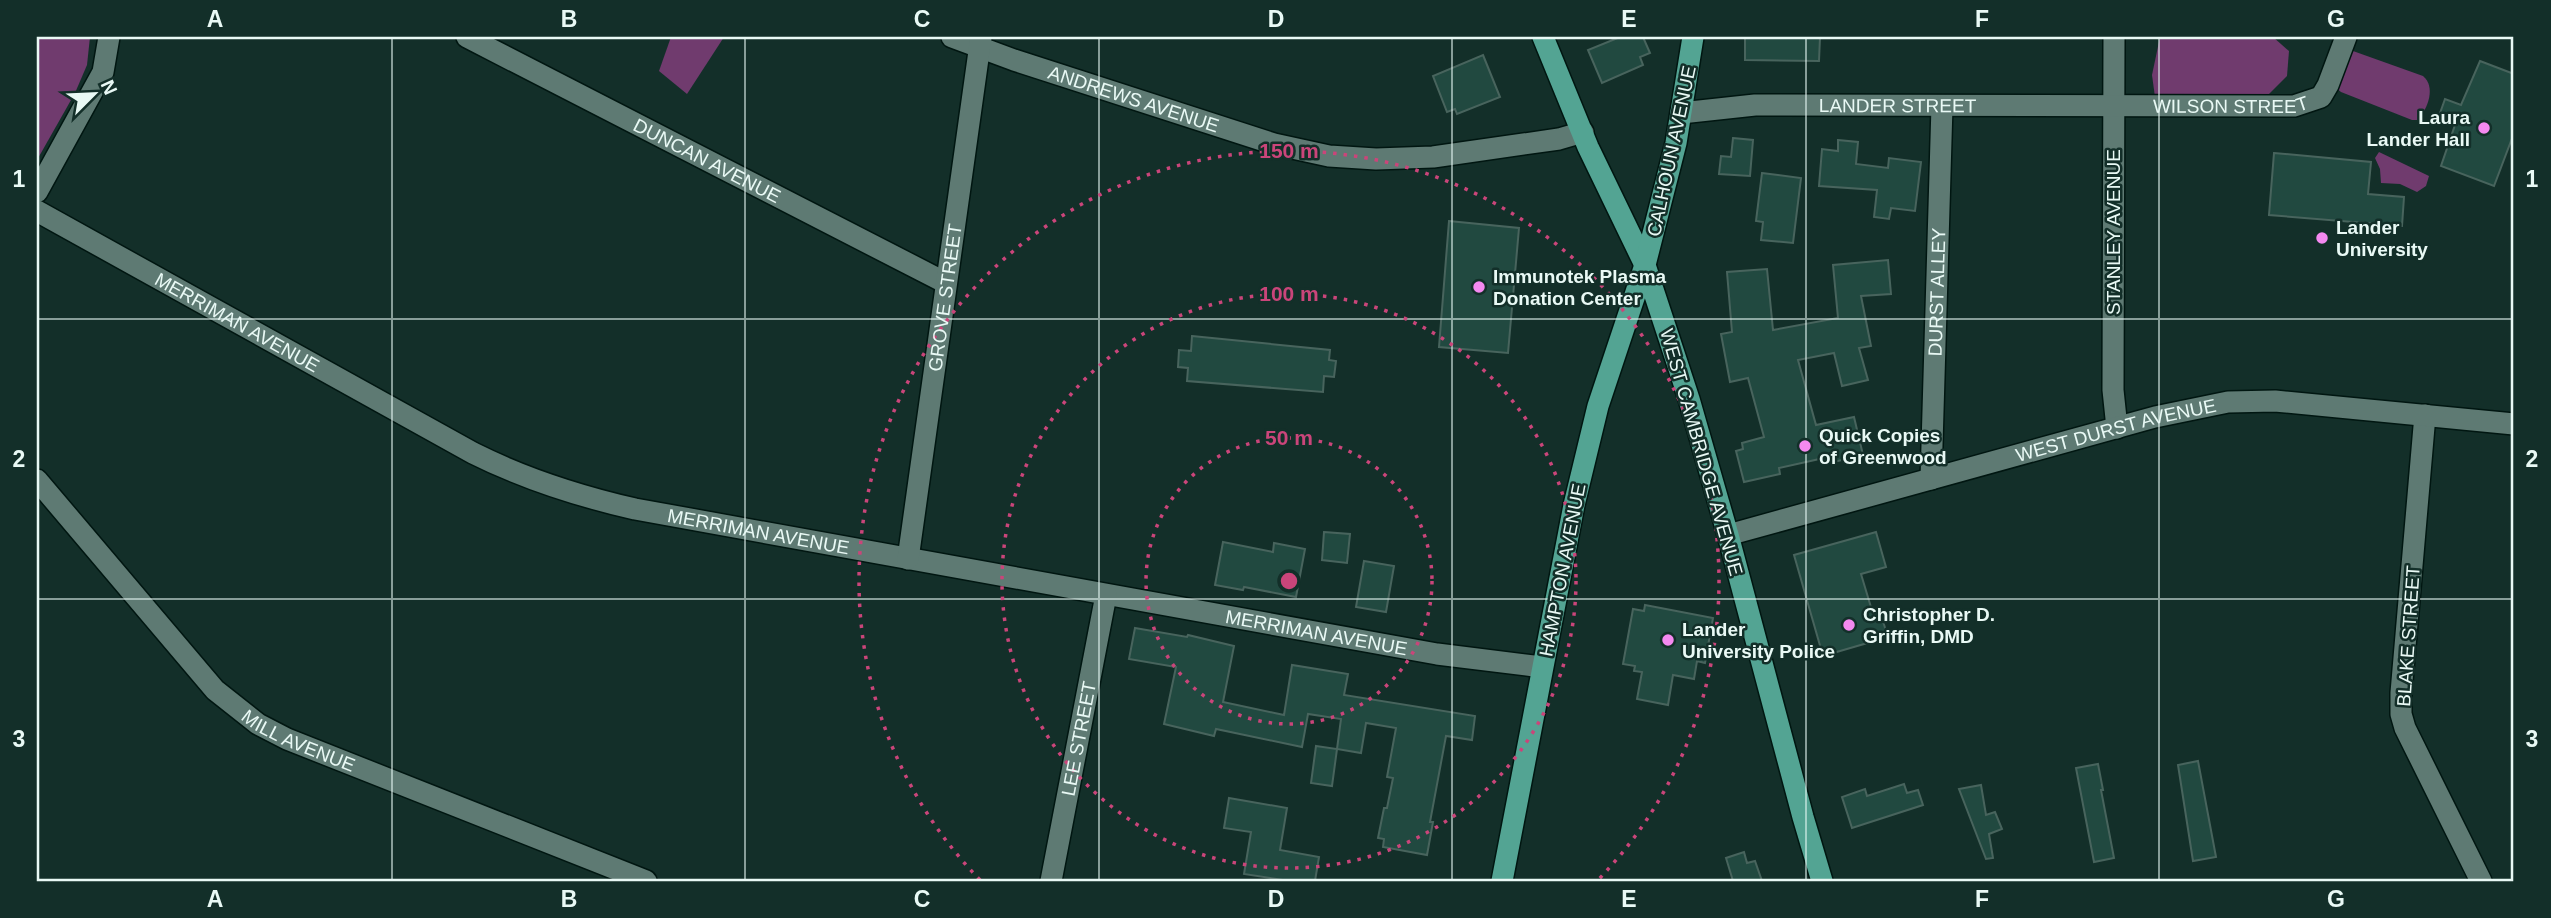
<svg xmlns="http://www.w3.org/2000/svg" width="2551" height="918" font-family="Helvetica,sans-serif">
	<rect width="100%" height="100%" fill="#132f29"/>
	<g fill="#703b6e">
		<path d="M37,37H90L87,65L75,93L37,160Z"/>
		<path d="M671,37H724L687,94L659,71Z"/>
		<path d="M2160,37H2273L2289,51L2287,76L2267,96L2155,97L2152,75Z"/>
		<path d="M2353,51L2423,76C2436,87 2428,108 2418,120H2412L2341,92L2336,88L2349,52Z"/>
		<path d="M2379,152L2429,176L2426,186L2417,192L2400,184L2381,183L2380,169L2375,158Z"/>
	</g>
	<g fill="#214940" stroke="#48645d" stroke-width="2">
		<path d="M1620,37H1643L1650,53L1640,57L1643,65L1602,83L1588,50Z"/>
		<path d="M1745,37H1820L1819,61L1745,60Z"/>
		<path d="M1483,55L1500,97L1457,114L1455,109L1447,112L1433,76Z"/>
		<path d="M2480,61L2514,74V133L2494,186L2441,166L2456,122L2439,116L2445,99L2461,105Z"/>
		<path d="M1733,138L1753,140L1750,176L1719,174L1721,156L1731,157Z"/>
		<path d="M1838,140L1858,142L1856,164L1888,168L1889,158L1921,162L1915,211L1891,208L1889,219L1874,217L1877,190L1819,186L1822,149L1838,151Z"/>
		<path d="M2274,153L2371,162L2368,194L2404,197L2402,226L2269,215Z"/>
		<path d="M1762,173L1801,178L1793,243L1761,240L1763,222L1756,221Z"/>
		<path d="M1449,221L1519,228L1508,353L1439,347Z"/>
		<path d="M1888,260L1891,294L1861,296L1871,346L1859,348L1868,380L1842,386L1834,353L1798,360L1816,425L1854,417L1863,455L1825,464L1824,458L1779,468L1780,474L1744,482L1736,451L1743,449L1742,443L1764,437L1748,378L1730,382L1721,334L1732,332L1727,272L1767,269L1773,330L1838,318L1833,265Z"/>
		<path d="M1192,336L1330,350L1329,360L1336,361L1334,377L1324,376L1323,392L1187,381L1188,368L1178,367L1179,350L1191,351Z"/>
		<path d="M1324,532L1350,534L1347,563L1322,560Z"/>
		<path d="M1876,532L1886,567L1861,574L1873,614L1880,612L1888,637L1823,656L1794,555Z"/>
		<path d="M1223,542L1273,552L1274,543L1305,549L1296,597L1244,587L1243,590L1215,585Z"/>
		<path d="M1364,561L1394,566L1386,612L1356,607Z"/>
		<path d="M1645,605L1713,618L1705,663L1697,661L1694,679L1673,675L1668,705L1637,699L1642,672L1634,671L1635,666L1623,664L1633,609L1644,611Z"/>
		<path d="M1135,628L1187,637L1188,635L1234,646L1223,702L1284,715L1292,665L1348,674L1344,695L1475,716L1472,740L1446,736L1430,822H1433L1427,855L1383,847L1384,839L1378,838L1384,808H1387L1393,778L1387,777L1396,728L1366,723L1361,753L1337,749L1341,719L1308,714L1302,747L1216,729L1214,736L1164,724L1176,667L1129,659Z"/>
		<path d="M1316,746L1337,749L1332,786L1311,783Z"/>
		<path d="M2198,761L2216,857L2193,861L2178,765Z"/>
		<path d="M2098,764L2103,790H2101L2114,858L2094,862L2076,768Z"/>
		<path d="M1904,784L1907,793L1918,790L1923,805L1852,828L1842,797L1865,789L1867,796Z"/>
		<path d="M1981,785L1986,815L1995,812L2002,829L1989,834L1993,858L1986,859L1959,789Z"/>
		<path d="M1229,798L1287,808L1280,850L1319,857L1315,881H1289L1244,874L1251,832L1224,828Z"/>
		<path d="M1744,852L1747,863L1755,861L1762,881H1733L1726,858Z"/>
	</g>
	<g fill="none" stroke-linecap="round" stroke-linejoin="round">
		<g stroke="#001611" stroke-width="24">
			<g id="minor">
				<path id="s1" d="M467,37L946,283"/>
				<path id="s2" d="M952,37L1014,60L1274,144L1329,156L1376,159L1433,157L1559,139L1583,132"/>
				<path d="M2114,37L2113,390L2117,428"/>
				<path id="s3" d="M1681,113L1755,105L2294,106L2321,97L2328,85L2346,37"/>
				<path d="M37,192L103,72L109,37"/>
				<path id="s4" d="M37,211L473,453C525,479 578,496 635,509L1437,654L1542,667"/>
				<path d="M2425,415L2401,693V714L2405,728L2481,881"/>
				<path id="s5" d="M1931,479L1942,106"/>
				<path id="s6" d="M37,480L215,690L258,724L287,739L646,881"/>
				<path id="s7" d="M1728,535L2155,417L2228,402L2275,401L2514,424"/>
				<path id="s8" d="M908,559L981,37"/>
				<path id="s9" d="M1051,881L1106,595"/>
			</g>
		</g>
		<g stroke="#001611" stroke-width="24">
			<g id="major">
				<path d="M1543,37L1588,147L1645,265L1689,399L1728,535L1803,817L1822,881"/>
				<path d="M1502,881L1574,505L1598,406L1645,265L1676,143L1693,37"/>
			</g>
		</g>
		<use href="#minor" stroke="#5e7a73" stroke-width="21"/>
		<use href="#major" stroke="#53a493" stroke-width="21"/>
	</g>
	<path fill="none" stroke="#e9f9f5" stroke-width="2" stroke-opacity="0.55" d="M392,37V881M745,37V881M1099,37V881M1452,37V881M1806,37V881M2159,37V881M37,319H2514M37,599H2514"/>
	<g fill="none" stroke="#ca457a" stroke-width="3.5" stroke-dasharray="3.5 7">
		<circle cx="1289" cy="581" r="143"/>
		<circle cx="1289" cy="581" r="287"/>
		<path d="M980 880A430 430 0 1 1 1598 880"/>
	</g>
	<g fill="#f489f0" stroke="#132f29" stroke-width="2.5">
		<circle cx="2484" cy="128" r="7"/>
		<circle cx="2322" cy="238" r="7"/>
		<circle cx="1479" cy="287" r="7"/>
		<circle cx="1805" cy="446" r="7"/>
		<circle cx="1849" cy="625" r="7"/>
		<circle cx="1668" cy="640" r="7"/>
	</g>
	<g text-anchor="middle" stroke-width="5" stroke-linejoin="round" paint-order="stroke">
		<g font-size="19" fill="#e9f9f5" stroke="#132f29">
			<text dy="7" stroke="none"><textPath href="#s2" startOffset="192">ANDREWS AVENUE</textPath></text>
			<text dy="7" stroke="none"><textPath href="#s3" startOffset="550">WILSON STREET</textPath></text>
			<text dy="7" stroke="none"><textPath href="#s3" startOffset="217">LANDER STREET</textPath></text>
			<text transform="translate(1671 151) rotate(-78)" y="7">CALHOUN AVENUE</text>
			<text dy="7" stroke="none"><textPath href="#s1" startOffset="270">DUNCAN AVENUE</textPath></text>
			<text transform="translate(2113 232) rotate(-90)" y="7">STANLEY AVENUE</text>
			<text dy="7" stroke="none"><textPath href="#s5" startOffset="187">DURST ALLEY</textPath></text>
			<text dy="7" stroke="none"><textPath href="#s8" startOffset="264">GROVE STREET</textPath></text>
			<text dy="7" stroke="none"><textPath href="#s4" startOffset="229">MERRIMAN AVENUE</textPath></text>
			<text dy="7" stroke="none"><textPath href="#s7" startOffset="402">WEST DURST AVENUE</textPath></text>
			<text transform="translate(1702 452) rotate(74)" y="7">WEST CAMBRIDGE AVENUE</text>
			<text dy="7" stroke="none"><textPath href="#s4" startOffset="796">MERRIMAN AVENUE</textPath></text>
			<text transform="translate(1562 570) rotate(-79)" y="7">HAMPTON AVENUE</text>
			<text dy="7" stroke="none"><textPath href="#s4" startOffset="1363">MERRIMAN AVENUE</textPath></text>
			<text transform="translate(2408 636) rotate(-86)" y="7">BLAKE STREET</text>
			<text dy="7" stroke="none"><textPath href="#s9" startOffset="145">LEE STREET</textPath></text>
			<text dy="7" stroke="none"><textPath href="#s6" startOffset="374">MILL AVENUE</textPath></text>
		</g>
		<g font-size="19" font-weight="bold" fill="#e9f9f5" stroke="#132f29" text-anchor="start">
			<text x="2470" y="124" text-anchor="end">Laura<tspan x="2470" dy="22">Lander Hall</tspan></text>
			<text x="2336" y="234">Lander<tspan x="2336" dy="22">University</tspan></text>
			<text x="1493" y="283">Immunotek Plasma<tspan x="1493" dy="22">Donation Center</tspan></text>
			<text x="1819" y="442">Quick Copies<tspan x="1819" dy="22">of Greenwood</tspan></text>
			<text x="1863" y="621">Christopher D.<tspan x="1863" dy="22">Griffin, DMD</tspan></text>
			<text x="1682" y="636">Lander<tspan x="1682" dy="22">University Police</tspan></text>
		</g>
	</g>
	<circle cx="1289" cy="581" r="10" fill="#ca457a" stroke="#132f29" stroke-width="3.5"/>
	<g font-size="21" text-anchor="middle" font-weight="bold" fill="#ca457a" stroke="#132f29" stroke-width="5" stroke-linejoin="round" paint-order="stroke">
		<text x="1289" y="158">150 m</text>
		<text x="1289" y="301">100 m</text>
		<text x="1289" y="445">50 m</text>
	</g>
	<rect width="2551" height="918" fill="none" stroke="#132f29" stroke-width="77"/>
	<g transform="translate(94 94) rotate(66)" stroke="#132f29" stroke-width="5" paint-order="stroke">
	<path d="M0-5L12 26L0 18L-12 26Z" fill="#e9f9f5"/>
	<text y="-10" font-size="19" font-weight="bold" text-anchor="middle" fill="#e9f9f5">N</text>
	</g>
	<rect x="38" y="38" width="2474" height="842" fill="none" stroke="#e9f9f5" stroke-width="2.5"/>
	<g font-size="23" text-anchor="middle" font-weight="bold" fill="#e9f9f5">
		<text x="215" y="27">A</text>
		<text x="569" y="27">B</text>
		<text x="922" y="27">C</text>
		<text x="1276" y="27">D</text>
		<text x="1629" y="27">E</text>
		<text x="1982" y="27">F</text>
		<text x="2336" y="27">G</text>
		<text x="19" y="187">1</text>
		<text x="2532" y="187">1</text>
		<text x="19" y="467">2</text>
		<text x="2532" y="467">2</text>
		<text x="19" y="747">3</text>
		<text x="2532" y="747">3</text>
		<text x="215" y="907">A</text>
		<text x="569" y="907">B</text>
		<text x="922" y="907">C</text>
		<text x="1276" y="907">D</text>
		<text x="1629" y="907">E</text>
		<text x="1982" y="907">F</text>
		<text x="2336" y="907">G</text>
	</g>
</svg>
